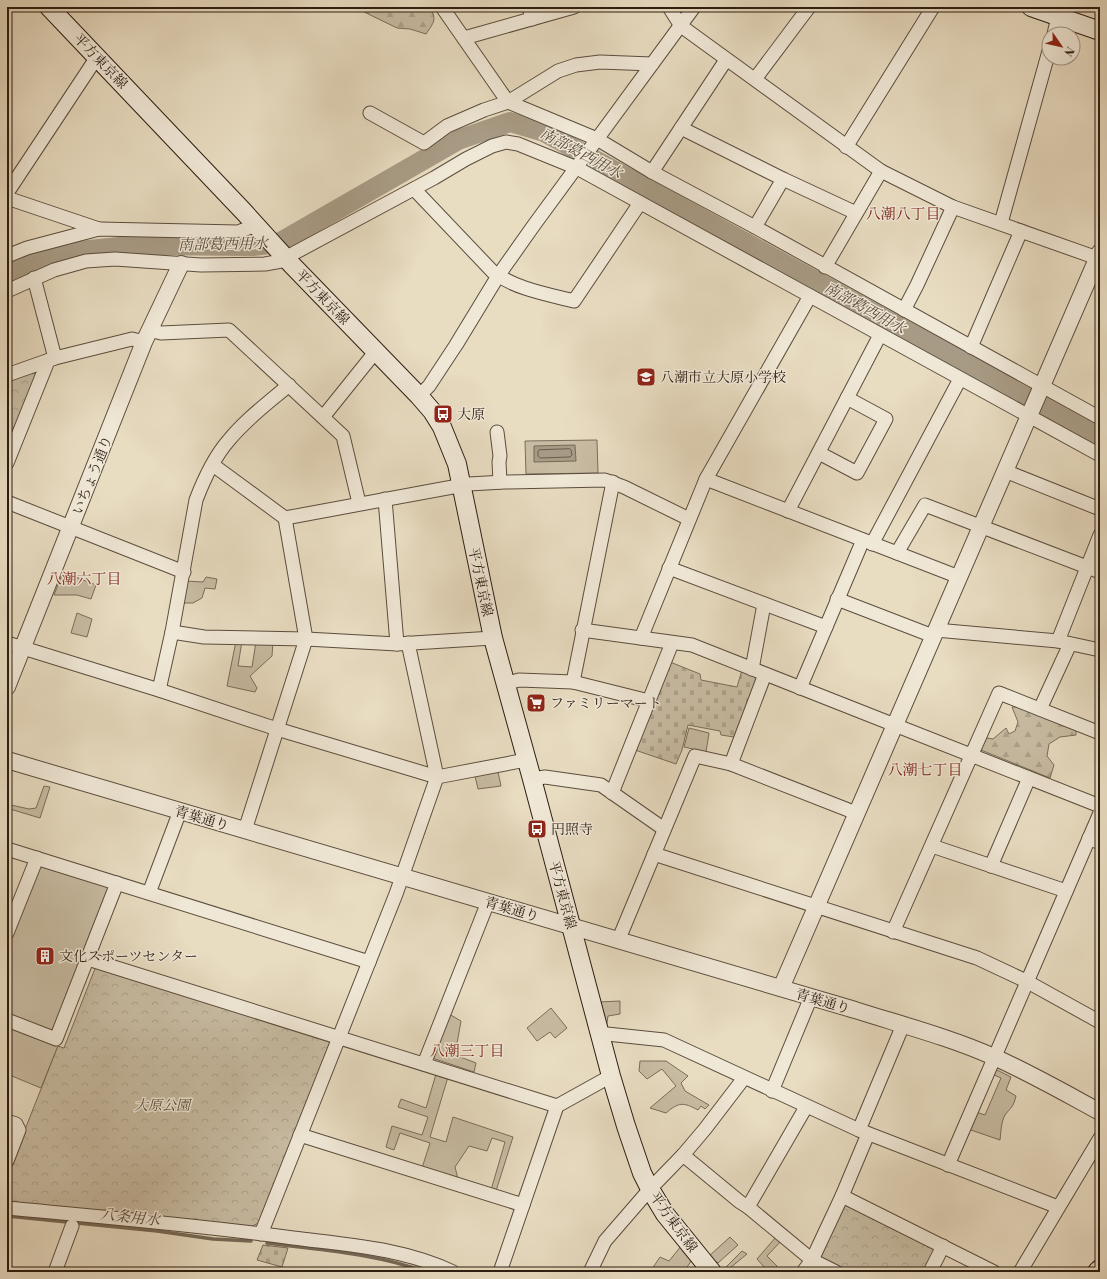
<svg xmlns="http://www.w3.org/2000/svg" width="1107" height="1279" font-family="'Libre Bodoni','Noto Serif JP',serif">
	<defs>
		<pattern id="forest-firs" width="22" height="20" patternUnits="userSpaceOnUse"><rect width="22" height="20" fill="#c8bca3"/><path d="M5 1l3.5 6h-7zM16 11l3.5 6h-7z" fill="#aca18b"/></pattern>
		<pattern id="cemetery-stones" width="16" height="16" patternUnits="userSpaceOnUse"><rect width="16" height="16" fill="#c8bca3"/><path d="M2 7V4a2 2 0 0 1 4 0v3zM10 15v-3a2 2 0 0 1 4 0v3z" fill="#aca18b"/></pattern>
		<pattern id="park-crowns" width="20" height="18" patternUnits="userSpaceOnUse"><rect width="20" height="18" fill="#c8bca3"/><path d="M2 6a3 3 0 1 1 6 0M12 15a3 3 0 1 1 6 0" fill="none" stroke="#aca18b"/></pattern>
	</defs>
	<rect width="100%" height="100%" fill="#e8dcc1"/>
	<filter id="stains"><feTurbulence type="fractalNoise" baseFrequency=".005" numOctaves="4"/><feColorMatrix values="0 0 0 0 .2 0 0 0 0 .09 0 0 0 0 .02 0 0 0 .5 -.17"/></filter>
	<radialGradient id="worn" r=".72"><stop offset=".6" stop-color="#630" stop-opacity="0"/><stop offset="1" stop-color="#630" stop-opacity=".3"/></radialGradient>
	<g fill="#c8bca3" stroke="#7a6c5a">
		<path d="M597,440L598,473L526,474L525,441Z"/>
		<path d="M63,572L96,585L91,599L77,595H54Z"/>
		<path d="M206,577L217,579L215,589L205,588L202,598L193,603H181L185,581L203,582Z"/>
		<path d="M77,613L92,619L87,637L71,633Z"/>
		<path d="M236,641H242L238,666L252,667L256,642H273L272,656L250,676L257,688L255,692L227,686Z"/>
		<path d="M689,728L709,733L706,752L684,747Z"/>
		<path d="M498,772L501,786L478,789L475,776Z"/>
		<path d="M44,786L50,787L40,818L10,809L11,805L29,809L36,808Z"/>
		<path d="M40,865L111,887L50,1043L58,1046L41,1088L7,1074V948Z"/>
		<path d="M620,1001V1014L608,1016L606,1029L599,1002Z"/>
		<path d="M551,1008L567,1028L555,1038L550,1032L537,1041L527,1028Z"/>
		<path d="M449,1014L461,1021L455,1055L476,1063L474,1072L432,1058Z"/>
		<path d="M640,1061H666L688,1076L681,1083L685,1091L709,1105L705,1109L701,1106L698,1110C683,1102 679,1102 666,1113L650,1108L676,1086L662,1069L647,1079L639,1071Z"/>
		<path d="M995,1069L1011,1077L1006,1090L1016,1096C1013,1108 1011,1107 1005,1115C1001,1122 1001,1132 1000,1140L968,1129L976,1112L985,1115L1001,1078L992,1074Z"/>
		<path d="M436,1074L448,1077L430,1137L446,1142L453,1117L513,1137L496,1191L491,1190L505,1142L492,1138L487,1151L469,1146L455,1167L458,1179L422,1168L430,1143L400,1133L394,1150L386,1147L392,1126L422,1135L428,1117L398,1107L401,1099L426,1108Z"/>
		<path d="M730,1237L738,1245L718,1263L708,1257Z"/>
		<path d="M776,1237L781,1241L767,1256L777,1266L772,1272H764L765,1268L757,1259Z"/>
		<path d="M682,1245L693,1258L684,1272H650L660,1257L669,1261Z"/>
		<path d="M742,1251L747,1254L730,1268L729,1272H721Z"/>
	</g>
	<g fill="url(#forest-firs)" stroke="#7a6c5a">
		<path d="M354,7H430C437,20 434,22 426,34L410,29L397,28Z"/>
		<path d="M1012,707H1019L1073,727L1076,731V735L1060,737L1049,744L1047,756L1054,765L1050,778L981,750L982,744L987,738L993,739L1006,728L1009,734L1015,731L1018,722Z"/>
	</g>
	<g fill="url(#cemetery-stones)" stroke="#7a6c5a">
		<path d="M670,662L700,674L701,680L737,687L742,670L759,677L734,737L721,735L720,731L688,725L682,750L676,764L635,750Z"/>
		<path d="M263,1245L288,1248L282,1267L257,1260Z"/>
	</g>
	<g fill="url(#park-crowns)" stroke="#7a6c5a">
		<path d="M32,372L37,375L7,451V381Z"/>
		<path d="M96,966L328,1039L331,1045L260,1222L251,1227L7,1203V1175L58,1046L64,1048Z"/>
		<path d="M848,1204L934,1247L936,1252L926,1272H846L822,1260L820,1254L842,1206Z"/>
	</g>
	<path fill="#a89b85" stroke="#766957" d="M575,445L576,461L534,462V446Z"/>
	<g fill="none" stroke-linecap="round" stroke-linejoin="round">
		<path stroke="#6a5c4b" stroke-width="1" d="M570,449L571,450L572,455L570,457L540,458L538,456V451L539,450Z"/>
		<g stroke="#766957" stroke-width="3.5">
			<path d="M7,1216L157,1231L213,1239L251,1241"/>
			<path d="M267,1243C318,1250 377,1253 425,1272"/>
		</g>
		<path stroke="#a89b85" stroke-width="20" d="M7,272L44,257L89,250L139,245L253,246L279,243L458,140L510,122L544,132L1100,437"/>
		<g stroke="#5b4d3d" stroke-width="15">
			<g id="minor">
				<path d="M442,7L508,102L597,139L652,172L755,227L1100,418"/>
				<path d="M529,7L532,19"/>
				<path d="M669,7L681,26L881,171L953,207L1100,259"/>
				<path d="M1054,34L1058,17"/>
				<path d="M464,38L574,7"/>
				<path d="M755,79L809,7"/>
				<path d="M370,113L424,143L447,126L484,110L508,102L558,71L576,65L600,62L652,64"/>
				<path d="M681,128L783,179L856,213"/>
				<path d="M846,147L933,7"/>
				<path d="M652,172L726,60"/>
				<path d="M414,189L493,272C516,289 546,294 574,301L640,203"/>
				<path d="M7,193L97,57"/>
				<path d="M7,198L99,229"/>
				<path d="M1001,223L1049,51"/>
				<path d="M755,227L783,179"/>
				<path d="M7,256L27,248L99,229L238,232L256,225"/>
				<path d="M285,258L434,178L466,159L492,146L506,142L518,144L577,168L1100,455"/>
				<path d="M825,267L881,171"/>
				<path d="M34,278L55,358"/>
				<path d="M7,291L54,270L86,261L115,259L201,265L265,264L287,260"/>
				<path d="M904,310L917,285L953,207"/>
				<path d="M149,330L161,333L229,330L343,436L359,503"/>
				<path d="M971,347L1021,231"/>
				<path d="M7,375L55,358L132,339L144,342"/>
				<path d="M419,396L429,386L456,345L498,276L534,225L694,7"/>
				<path d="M323,417L376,351"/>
				<path d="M497,432L500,456L499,462L500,482"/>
				<path d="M819,453L857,473L886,419L847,398"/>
				<path d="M7,463L48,361"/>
				<path d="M213,465L285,518L469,484L504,482L605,480L624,487L689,519"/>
				<path d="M1005,471L1100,509"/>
				<path d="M706,479L959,577"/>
				<path d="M385,499L397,644"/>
				<path d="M7,502L184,572"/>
				<path d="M788,511L880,335"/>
				<path d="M872,544L960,379"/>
				<path d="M897,553L925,505L1100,572"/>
				<path d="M669,568L826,627"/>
				<path d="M837,599L933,636"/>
				<path d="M582,630L692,645L1100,806"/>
				<path d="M936,630L1058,641L1100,650"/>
				<path d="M172,632L204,637L306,639L397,644L493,638"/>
				<path d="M641,638L706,479L810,296"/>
				<path d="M1058,641L1100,535"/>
				<path d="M7,643L159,690L277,729L437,777L526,760"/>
				<path d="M752,669L764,604"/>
				<path d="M573,682L649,701"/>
				<path d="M504,684L519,680L573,682L613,482"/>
				<path d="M800,688L863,540"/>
				<path d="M159,690L172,632L196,500C204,479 214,457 229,440C246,419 268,403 289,385"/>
				<path d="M1040,709L1070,644"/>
				<path d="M731,764L765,674"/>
				<path d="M532,779L545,777L601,785L664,829"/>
				<path d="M612,793L672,643"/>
				<path d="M245,830L306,639L285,518"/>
				<path d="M1089,838L1100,843"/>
				<path d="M932,846L1066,891"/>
				<path d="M7,849L369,962"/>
				<path d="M654,854L977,958L1026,981L1100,1022"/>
				<path d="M991,866L1029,778"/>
				<path d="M149,893L180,811"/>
				<path d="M893,932L999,693L1100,733"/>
				<path d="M7,933L37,858"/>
				<path d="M618,941L695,756L731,764L856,813"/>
				<path d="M88,959L557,1106"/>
				<path d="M7,1020L56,1039L117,883"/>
				<path d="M601,1035L607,1034L664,1040L859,1130L1058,1207"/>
				<path d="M424,1064L488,902"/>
				<path d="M772,1091L811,997"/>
				<path d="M806,1107L748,1207L812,1260L836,1272"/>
				<path d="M7,1121L16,1124L19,1130L7,1161"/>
				<path d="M859,1130L903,1025"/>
				<path d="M300,1135L523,1205"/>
				<path d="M683,1155L740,1202L748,1207"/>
				<path d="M948,1165L1100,813"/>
				<path d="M842,1196L994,1272"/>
				<path d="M7,1208C103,1217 198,1225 293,1238C348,1245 402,1248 453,1272"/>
				<path d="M261,1234L396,894L437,777L408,643"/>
				<path d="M55,1272L72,1226"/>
				<path d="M500,1272L557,1106L611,1076"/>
				<path d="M590,1272L605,1241L650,1189L683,1155L705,1129L744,1078"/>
				<path d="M803,1272L812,1260L842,1196L868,1134"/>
				<path d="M930,1272L943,1246"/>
				<path d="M1020,1272L1100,1138"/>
			</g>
		</g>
		<g stroke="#5b4d3d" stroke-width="18">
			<g id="tertiary">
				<path d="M7,687L144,342L181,264"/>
				<path d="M7,760L855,1010C902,1025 949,1037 994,1057C1030,1073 1065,1093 1100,1112"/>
				<path d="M781,988L1100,252"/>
			</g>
		</g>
		<g stroke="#2c1d11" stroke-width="20">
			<g id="secondary">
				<path d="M49,7L244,212L292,265L419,396L432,411L442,427L457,464L493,638L532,779L611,1076L626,1126L642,1173L650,1189L665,1214L712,1272"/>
				<path d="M1031,7L1100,31"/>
			</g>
		</g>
		<g stroke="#2c1d11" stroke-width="22">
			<path id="primary" d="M1098,1272L1100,1270"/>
		</g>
		<use href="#minor" stroke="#f0e8d7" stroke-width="13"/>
		<use href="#tertiary" stroke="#f0e8d7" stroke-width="16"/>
		<use href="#secondary" stroke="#f0e8d7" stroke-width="18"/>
		<use href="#primary" stroke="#e8dcc1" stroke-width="20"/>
	</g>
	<defs>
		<g id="school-square" transform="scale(1)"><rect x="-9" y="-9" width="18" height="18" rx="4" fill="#8f2418" stroke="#f0e8d7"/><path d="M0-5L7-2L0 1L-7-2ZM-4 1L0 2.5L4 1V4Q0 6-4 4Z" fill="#fff"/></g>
		<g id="bus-square" transform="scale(1)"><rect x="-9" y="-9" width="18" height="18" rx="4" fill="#8f2418" stroke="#f0e8d7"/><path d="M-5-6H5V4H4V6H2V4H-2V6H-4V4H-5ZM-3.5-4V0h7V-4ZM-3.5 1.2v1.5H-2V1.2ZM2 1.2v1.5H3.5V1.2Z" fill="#fff"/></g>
		<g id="supermarket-square" transform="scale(1)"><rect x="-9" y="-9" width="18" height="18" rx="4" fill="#8f2418" stroke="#f0e8d7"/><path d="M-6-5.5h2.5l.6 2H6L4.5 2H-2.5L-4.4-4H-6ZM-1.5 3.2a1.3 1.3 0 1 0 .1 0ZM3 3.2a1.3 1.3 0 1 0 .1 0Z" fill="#fff"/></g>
		<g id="building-square" transform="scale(1)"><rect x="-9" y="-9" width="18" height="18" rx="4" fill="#8f2418" stroke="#f0e8d7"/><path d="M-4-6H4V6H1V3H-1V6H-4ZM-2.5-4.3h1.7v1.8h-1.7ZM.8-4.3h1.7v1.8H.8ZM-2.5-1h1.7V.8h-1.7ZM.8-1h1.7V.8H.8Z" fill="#fff"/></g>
	</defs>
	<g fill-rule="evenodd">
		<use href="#school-square" x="646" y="377"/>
		<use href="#bus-square" x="443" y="414"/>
		<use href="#supermarket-square" x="536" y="703"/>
		<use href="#bus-square" x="537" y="829"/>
		<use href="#building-square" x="45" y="956"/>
	</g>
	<g text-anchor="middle" stroke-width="3" stroke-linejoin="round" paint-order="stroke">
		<g font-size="14" fill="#2c1d11" stroke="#f0e8d7">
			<text transform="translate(101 61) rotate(46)" y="5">平方東京線</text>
			<text transform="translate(323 297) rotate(46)" y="5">平方東京線</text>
			<text transform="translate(92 475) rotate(-68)" y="5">いちょう通り</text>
			<text transform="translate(481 582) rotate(78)" y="5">平方東京線</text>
			<text transform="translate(202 818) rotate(16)" y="5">青葉通り</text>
			<text transform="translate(563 895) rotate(75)" y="5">平方東京線</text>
			<text transform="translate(512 909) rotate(16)" y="5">青葉通り</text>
			<text transform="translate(823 1001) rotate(16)" y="5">青葉通り</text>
			<text transform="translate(674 1222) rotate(54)" y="5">平方東京線</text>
		</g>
		<g font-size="14" fill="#2c1d11" stroke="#f0e8d7" text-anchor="start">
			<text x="660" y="382">八潮市立大原小学校</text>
			<text x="457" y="419">大原</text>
			<text x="550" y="708">ファミリーマート</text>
			<text x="551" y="834">円照寺</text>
			<text x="59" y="961">文化スポーツセンター</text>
		</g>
		<g font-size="14" font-style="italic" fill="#5b4d3d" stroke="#f0e8d7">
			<text x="162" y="1110">大原公園</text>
		</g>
		<g font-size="15" font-style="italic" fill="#57493a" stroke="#f0e8d7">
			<text transform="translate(581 153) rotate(28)" y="5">南部葛西用水</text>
			<text transform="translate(223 244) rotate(-1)" y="5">南部葛西用水</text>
			<text transform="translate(865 308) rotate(29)" y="5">南部葛西用水</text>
			<text transform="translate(130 1217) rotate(6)" y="5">八条用水</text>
		</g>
		<g font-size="15" fill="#7a1f14" stroke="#f0e8d7">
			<text x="903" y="219">八潮八丁目</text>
			<text x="84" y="584">八潮六丁目</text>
			<text x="925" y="775">八潮七丁目</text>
			<text x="467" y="1056">八潮三丁目</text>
		</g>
	</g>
	<rect width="1107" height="1279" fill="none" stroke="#e8dcc1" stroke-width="24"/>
	<rect x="8" y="8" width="1091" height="1263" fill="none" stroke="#2c1d11" stroke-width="2"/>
	<rect x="12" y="12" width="1083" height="1255" fill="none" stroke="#2c1d11"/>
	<g transform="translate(1061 46) rotate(124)"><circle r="19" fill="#f0e8d7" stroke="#a29788"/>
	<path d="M0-3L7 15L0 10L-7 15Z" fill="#8f2418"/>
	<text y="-6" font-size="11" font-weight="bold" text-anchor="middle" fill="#2c1d11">N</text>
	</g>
	<rect width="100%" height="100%" filter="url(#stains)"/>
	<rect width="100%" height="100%" fill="url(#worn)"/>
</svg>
